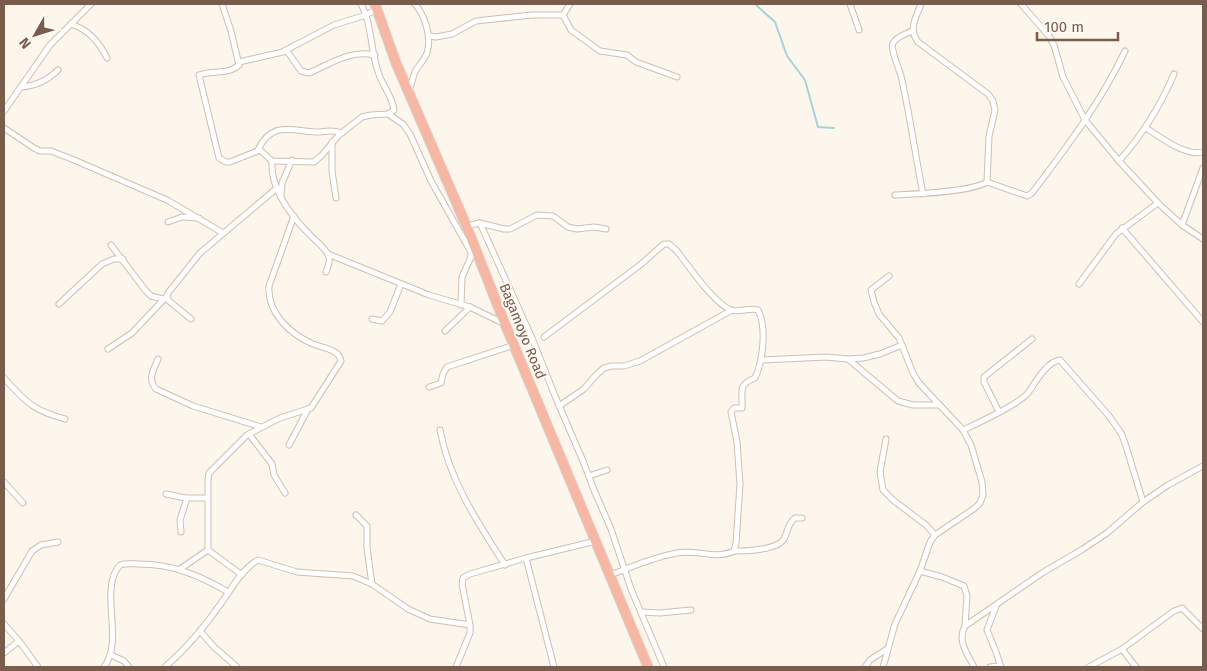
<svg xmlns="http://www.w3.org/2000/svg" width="1207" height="671" font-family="'Fira Sans',sans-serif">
	<rect width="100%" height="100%" fill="#fdf6ec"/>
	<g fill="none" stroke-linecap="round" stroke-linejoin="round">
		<path stroke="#a5d3da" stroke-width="2" d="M755,4L775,22L787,56L805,80L818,127L834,128"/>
		<g stroke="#d1beb0" stroke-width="7">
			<g id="street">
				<path d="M222,4L231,31L239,65C229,75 211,70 199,75L219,158L226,162H230L260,150L272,161L314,162L322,155L339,135L362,117L371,115L388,114L394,110C393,99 384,87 380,77C370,54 373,26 361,4"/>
				<path d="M850,4L859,30"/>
				<path d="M1021,4L1049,36L1054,45L1063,77L1085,120L1119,161L1158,203L1182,225L1203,239"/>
				<path d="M563,15L571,30L600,51L627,55L636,62L677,77"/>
				<path d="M71,24C89,30 99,42 107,58"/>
				<path d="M912,31C906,34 896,37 893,43C890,48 899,69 901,76C910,115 915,154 923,194"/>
				<path d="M429,36L436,37L452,34L476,21L532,15H563L570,4"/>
				<path d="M284,51L334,25L366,15L377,9"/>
				<path d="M239,62L287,51L301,71L309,73C330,64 351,49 375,55"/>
				<path d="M21,87C36,86 48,80 58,70"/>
				<path d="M409,93C411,85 413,76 416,70C420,64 425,59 427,53C432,37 425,16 415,4"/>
				<path d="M4,111L50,45L91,4"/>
				<path d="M388,114L403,124L410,134L431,181L471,252V257L462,277L461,305"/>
				<path d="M4,128L34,148L40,151H51L74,160L167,200L223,233"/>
				<path d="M1146,128C1160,137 1186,157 1203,152"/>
				<path d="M332,142V171L336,198"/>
				<path d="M258,150C271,122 289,130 315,132C326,132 331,129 342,133"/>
				<path d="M272,161C270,189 292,217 311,236C316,241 327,249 329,257C330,262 328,267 326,272"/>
				<path d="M1119,161C1143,134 1160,107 1174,74"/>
				<path d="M987,182L1027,196L1032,193C1066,148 1101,102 1125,51"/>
				<path d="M895,195C915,194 972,192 987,182L989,136L995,110L993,101L988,94L918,42C908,29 916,18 921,4"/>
				<path d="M281,196L282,183L292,160"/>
				<path d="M168,222L182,217L199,218"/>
				<path d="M480,223L532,338L555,396L583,461L594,490L611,529L631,589L664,667"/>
				<path d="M1182,225L1203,168"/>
				<path d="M466,226L480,223L504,229H510L537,215L553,216L568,227L577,229L594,227L606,229"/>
				<path d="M1122,228L1203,322"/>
				<path d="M111,245L146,291L151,296L163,299"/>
				<path d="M328,254L429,295L470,307L505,324"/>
				<path d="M1079,284L1116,234L1158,203"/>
				<path d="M59,304L102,264L114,259H123"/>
				<path d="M191,319L169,301L167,298L168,293L200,253L277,188"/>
				<path d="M372,319L382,321L390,312L401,284"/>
				<path d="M445,331L470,307"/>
				<path d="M544,337L640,265L664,244H669L677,251C689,267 714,303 731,310C740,313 749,307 758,310C767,327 763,361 755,378C737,385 743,391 742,408H734L731,412L737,442L740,484L736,544L734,551C716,560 696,549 677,553C653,557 632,567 610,575"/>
				<path d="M108,349L132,333L167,296"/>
				<path d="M158,359C154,369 147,379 156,389L193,406L261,427"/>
				<path d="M848,359L898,401L913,405H939"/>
				<path d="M762,360L826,357L848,359L863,358L880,354L902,345"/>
				<path d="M4,378C26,402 32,410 65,419"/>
				<path d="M429,387L441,383L443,374L447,367L514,345"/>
				<path d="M559,406L584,389L596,375L604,368L612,366H624L640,361L732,310"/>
				<path d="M999,412L984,382V377L1032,339"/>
				<path d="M440,430C449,480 478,523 505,565"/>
				<path d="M963,430C978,423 1018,405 1028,393C1035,383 1047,361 1060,360L1109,416L1121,433L1125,443L1143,502"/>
				<path d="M249,434L272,464L274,475L285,493"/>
				<path d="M886,439L880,472L883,490L893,500L926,525L935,535"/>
				<path d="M289,445L308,409"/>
				<path d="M589,476L607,470"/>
				<path d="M4,482L23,503"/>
				<path d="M166,494L185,498H207"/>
				<path d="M356,515L367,526V548L372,584"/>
				<path d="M181,532L180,520L187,498"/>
				<path d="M734,551C746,551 777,550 784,539C788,531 788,523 795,518H802"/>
				<path d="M526,558L554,667"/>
				<path d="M180,569L208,550"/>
				<path d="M920,571L942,577L964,586L967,596L965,626"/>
				<path d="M242,575L208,550V480L209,473L247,435L280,418L311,408L341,361C339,349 323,348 313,344C290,334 267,313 269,286L294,216"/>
				<path d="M4,599L32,551L41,545L58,542"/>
				<path d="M996,606L987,630L996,652L1001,667"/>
				<path d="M641,612L660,613L691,610"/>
				<path d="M4,624L19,641L38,667"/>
				<path d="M200,631L214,647L237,667"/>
				<path d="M1122,649L1136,667"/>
				<path d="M4,653L19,641"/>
				<path d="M111,655L124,661L129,667"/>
				<path d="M104,667C125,640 98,589 120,565C126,563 132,564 139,564C172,564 199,575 228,592"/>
				<path d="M165,667C186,649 206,625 222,602C232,588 242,569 258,560L297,572L353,576L372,584L408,609L430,619L470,625"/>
				<path d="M456,667L470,633V625L462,584L463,578L470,574L526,558L596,541"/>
				<path d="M865,667L870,660L887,649"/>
				<path d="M883,667L895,624L920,571L930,542L935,535L975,508L980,503L983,495L982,482L971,445L963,430L919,383L913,373L899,338L879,314L874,302L871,290L889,276"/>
				<path d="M974,667C967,653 957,641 965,626L1042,573L1083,549L1107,533L1143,502L1168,485L1203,466"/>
				<path d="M990,667L998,666L1001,667"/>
				<path d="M1089,667L1122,649L1174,611L1182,608L1203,629"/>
			</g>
		</g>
		<g stroke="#dad1cd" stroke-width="11">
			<path id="highway" d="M375,4L396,63L466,225L505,324L648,667"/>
		</g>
		<use href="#street" stroke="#fff" stroke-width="5"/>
		<use href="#highway" stroke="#f7b7a3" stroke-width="9"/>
	</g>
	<g text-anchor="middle" stroke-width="4" stroke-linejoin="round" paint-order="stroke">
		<g font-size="14" fill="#7a5c4d" stroke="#fffaf3">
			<text transform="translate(523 331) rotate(68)" y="5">Bagamoyo Road</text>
		</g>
	</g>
	<rect width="1207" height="671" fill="none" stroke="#7a5c4d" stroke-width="10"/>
	<g transform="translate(35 35) rotate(231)" stroke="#fffaf3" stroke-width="4" paint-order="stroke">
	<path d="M0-4L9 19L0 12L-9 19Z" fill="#7a5c4d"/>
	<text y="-8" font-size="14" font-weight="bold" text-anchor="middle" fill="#7a5c4d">N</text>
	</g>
	<path d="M1037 32v8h81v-8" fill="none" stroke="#7a5c4d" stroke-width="2.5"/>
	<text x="1044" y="32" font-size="15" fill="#7a5c4d" stroke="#fffaf3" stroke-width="4" paint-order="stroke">100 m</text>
</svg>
